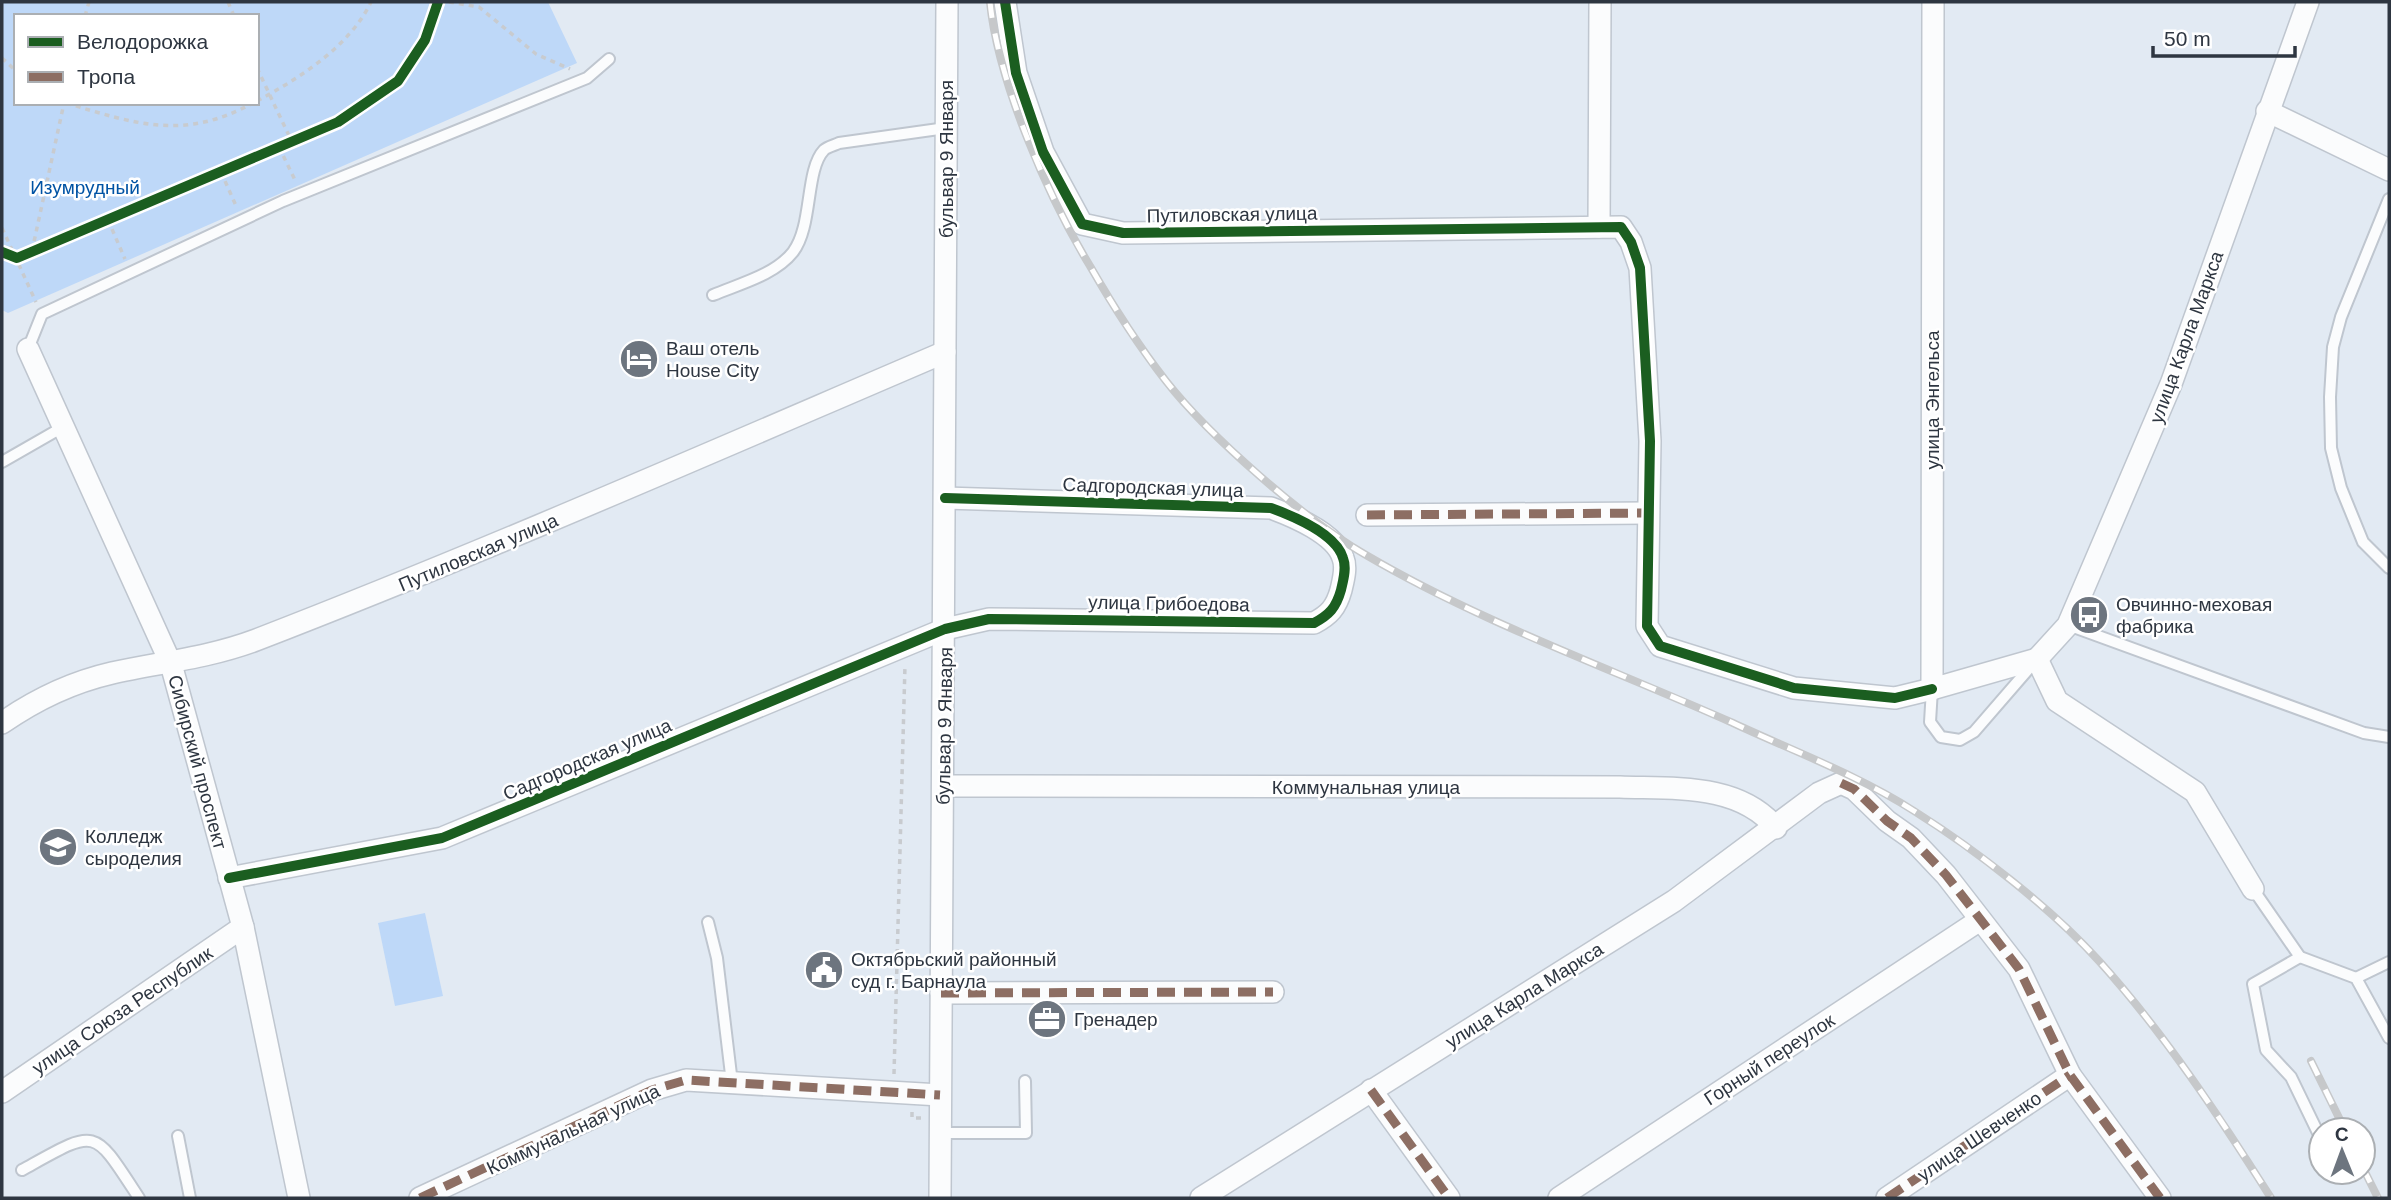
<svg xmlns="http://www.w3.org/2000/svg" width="2391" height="1200" font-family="Arial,sans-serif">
	<rect width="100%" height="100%" fill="#e2eaf3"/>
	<g fill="#bed8f8" fill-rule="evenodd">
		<path d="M2,2H548L577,63L8,313L2,310ZM16,16H257V103H16Z"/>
		<path d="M425,913L443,996L395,1006L378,923Z"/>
	</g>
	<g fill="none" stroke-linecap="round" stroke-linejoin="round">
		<g stroke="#bfc6cf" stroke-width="14">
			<g id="service">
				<path d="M2389,199L2341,317L2333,347L2330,397L2331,448L2341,488L2363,542L2389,568"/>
				<path d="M713,295C739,284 775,275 793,252C813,226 805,170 824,150C827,147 835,145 839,143L946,128"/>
				<path d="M28,349L42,314L283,201L587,78L609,59"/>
				<path d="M2,462L63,427"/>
				<path d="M2068,625L2364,733L2389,737"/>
				<path d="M1932,689L1930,722L1941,737L1960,740L1974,732L2032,665"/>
				<path d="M2253,889L2300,957L2356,978L2389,1038"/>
				<path d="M708,922L717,958L732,1083"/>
				<path d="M2300,957L2253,984L2266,1050L2291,1077L2321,1139"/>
				<path d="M2356,978L2389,962"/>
				<path d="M940,1133H1026L1025,1081"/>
				<path d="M178,1136L190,1198"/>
				<path d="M22,1170C98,1128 92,1126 139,1198"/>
			</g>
		</g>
		<g stroke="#bfc6cf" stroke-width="24">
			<g id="minor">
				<path d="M1005,2L1016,73L1043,152L1082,224L1123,233L1621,227L1631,242L1640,268L1650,441L1647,626L1660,646L1794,688L1895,698L1932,689"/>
				<path d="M1933,2L1932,689L2037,659"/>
				<path d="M2267,111L2389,170"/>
				<path d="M1599,227L1600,2"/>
				<path d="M28,349L171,664L243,927L299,1198"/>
				<path d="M1367,515L1648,513"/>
				<path d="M2037,659L2068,625L2171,384L2308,2"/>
				<path d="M2037,659L2057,701L2195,792L2253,889"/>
				<path d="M2,723C35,700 73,682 112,673C162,662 208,658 256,640C489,550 716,450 945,352"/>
				<path d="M944,786L1620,787C1674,789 1739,783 1776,828"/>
				<path d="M229,878L442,838L945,629L989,619L1314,623C1329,615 1336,608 1341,590C1343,581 1347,568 1343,558C1336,534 1293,516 1271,508L945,498"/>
				<path d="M941,993L1273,992"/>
				<path d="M1371,1090L1449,1198"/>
				<path d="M2,1092L243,927"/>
				<path d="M420,1198L652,1090L686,1080L940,1095"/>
				<path d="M940,1198L947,2"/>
				<path d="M1201,1198L1674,901L1819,793L1841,783L1854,789L1887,821L1911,838L1946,875L2019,969L2070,1075L2160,1198"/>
				<path d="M1559,1198L1980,920"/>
				<path d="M1887,1198L2070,1075"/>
			</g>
		</g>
		<g stroke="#c8cbcf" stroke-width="3.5" stroke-dasharray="5 5" stroke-linecap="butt">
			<path d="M228,2L234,16"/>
			<path d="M449,2L479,7L536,54L570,69"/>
			<path d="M85,16L89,2"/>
			<path d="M2,58L16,71"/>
			<path d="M257,68L292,142"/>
			<path d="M257,101C300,78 350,46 371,2"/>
			<path d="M66,103C136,124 184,141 253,103"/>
			<path d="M279,147L295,180"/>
			<path d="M221,172L237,208"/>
			<path d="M108,220L125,259"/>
			<path d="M2,228L36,302"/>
			<path d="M32,251L64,103"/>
			<path d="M894,1074L905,665"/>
			<path d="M912,1112V1118H922"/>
		</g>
		<use href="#service" stroke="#fbfcfd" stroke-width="10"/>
		<use href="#minor" stroke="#fbfcfd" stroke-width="21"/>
		<g stroke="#c6c8ca" stroke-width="8">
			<g id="rail">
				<path d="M990,2C998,82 1048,197 1090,266C1113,306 1138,345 1166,381C1209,436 1305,520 1366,555C1482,623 1610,668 1733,723C1793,751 1858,775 1914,811C1976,850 2050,907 2099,961C2164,1033 2219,1116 2271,1198"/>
				<path d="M2311,1061L2345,1130"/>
				<path d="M2363,1168L2378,1198"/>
			</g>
		</g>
		<use href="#rail" stroke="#fff" stroke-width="5" stroke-dasharray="16" stroke-linecap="butt"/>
		<g stroke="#8d6e63" stroke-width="9" stroke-dasharray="18 9" stroke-linecap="butt">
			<path d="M1367,515L1648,513"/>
			<path d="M1841,783L1854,789L1887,821L1911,838L1946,875L2019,969L2070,1075L2160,1198"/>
			<path d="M941,993L1273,992"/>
			<path d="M1371,1090L1449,1198"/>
			<path d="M420,1198L652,1090L686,1080L940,1095"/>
			<path d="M1887,1198L2070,1075"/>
		</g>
		<g stroke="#fff" stroke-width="15">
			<g id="cycleway">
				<path d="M1005,2L1016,73L1043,152L1082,224L1123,233L1621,227L1631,242L1640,268L1650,441L1647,626L1660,646L1794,688L1895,698L1932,689"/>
				<path d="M2,252L17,258L338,122L398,81L425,40L438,2"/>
				<path d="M229,878L442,838L945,629L989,619L1314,623C1329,615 1336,608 1341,590C1343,581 1347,568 1343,558C1336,534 1293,516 1271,508L945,498"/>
			</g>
		</g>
		<use href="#cycleway" stroke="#1b5e20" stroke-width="10"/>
	</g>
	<defs>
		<g id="hotel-disc" transform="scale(2.0125)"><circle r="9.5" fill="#6d757f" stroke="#fff"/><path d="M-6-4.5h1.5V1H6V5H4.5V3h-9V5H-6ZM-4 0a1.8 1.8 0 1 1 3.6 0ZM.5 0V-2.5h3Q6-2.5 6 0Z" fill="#fff"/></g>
		<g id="bus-disc" transform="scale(2.0125)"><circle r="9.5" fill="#6d757f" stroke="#fff"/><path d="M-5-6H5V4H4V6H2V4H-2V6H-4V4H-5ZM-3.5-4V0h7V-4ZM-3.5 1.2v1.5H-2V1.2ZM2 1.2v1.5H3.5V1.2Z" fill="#fff"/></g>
		<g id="university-disc" transform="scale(2.0125)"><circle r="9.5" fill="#6d757f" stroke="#fff"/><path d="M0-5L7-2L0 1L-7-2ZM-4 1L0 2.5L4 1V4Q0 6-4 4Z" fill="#fff"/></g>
		<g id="civic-disc" transform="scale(2.0125)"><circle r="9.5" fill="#6d757f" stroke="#fff"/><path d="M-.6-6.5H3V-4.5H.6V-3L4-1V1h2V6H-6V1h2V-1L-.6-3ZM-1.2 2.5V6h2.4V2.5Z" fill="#fff"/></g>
		<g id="office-disc" transform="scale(2.0125)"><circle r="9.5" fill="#6d757f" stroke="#fff"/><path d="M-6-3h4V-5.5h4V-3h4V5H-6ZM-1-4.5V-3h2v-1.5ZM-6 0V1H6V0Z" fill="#fff"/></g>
	</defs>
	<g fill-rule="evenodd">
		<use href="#hotel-disc" x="639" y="359"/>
		<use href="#bus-disc" x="2089" y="615"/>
		<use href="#university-disc" x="58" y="847"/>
		<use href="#civic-disc" x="824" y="970"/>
		<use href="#office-disc" x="1047" y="1019"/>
	</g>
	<g text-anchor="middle" stroke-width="5" stroke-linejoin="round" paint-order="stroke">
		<g font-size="19" fill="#2e3641" stroke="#fff">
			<text transform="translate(946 159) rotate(-90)" y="7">бульвар 9 Января</text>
			<text transform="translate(1232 214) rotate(-1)" y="7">Путиловская улица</text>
			<text transform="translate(2186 337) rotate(-70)" y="7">улица Карла Маркса</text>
			<text transform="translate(1932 400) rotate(-90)" y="7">улица Энгельса</text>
			<text transform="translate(1153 487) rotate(2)" y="7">Садгородская улица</text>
			<text transform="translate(478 552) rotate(-23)" y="7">Путиловская улица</text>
			<text transform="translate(1169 603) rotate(1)" y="7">улица Грибоедова</text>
			<text transform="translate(944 726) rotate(-89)" y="7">бульвар 9 Января</text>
			<text transform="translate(587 759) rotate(-23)" y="7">Садгородская улица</text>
			<text transform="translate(198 762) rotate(75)" y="7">Сибирский проспект</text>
			<text x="1366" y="794">Коммунальная улица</text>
			<text transform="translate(1524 995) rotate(-32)" y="7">улица Карла Маркса</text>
			<text transform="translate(122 1010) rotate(-34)" y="7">улица Союза Республик</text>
			<text transform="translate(1769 1059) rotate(-33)" y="7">Горный переулок</text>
			<text transform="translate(573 1129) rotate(-25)" y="7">Коммунальная улица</text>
			<text transform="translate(1979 1136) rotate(-34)" y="7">улица Шевченко</text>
		</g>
		<g font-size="19" fill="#0053a4" stroke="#fff">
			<text x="85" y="194">Изумрудный</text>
		</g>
		<g font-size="19" fill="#2e3641" stroke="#fff" text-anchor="start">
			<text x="666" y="355">Ваш отель<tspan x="666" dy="22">House City</tspan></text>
			<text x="2116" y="611">Овчинно-меховая<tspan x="2116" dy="22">фабрика</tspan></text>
			<text x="85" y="843">Колледж<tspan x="85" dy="22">сыроделия</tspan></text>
			<text x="851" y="966">Октябрьский районный<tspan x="851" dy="22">суд г. Барнаула</tspan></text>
			<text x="1074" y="1026">Гренадер</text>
		</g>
	</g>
	<rect width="2391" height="1200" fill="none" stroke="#2e3641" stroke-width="7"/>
	<rect x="14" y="14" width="245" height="91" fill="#ffffff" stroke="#abafb3" stroke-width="2"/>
	<rect x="28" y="37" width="35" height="10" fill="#1b5e20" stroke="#abafb3" stroke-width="2"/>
	<text x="77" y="49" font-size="21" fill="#2e3641">Велодорожка</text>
	<rect x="28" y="72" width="35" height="10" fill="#8d6e63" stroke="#abafb3" stroke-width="2"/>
	<text x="77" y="84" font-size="21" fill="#2e3641">Тропа</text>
	<g transform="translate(2342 1151) rotate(359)"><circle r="33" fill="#ffffff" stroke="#abafb3" stroke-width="2"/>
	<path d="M0-5L12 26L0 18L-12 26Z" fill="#6d757f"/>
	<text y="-10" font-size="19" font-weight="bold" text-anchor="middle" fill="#2e3641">С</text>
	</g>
	<path d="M2153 46v10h142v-10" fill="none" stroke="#2e3641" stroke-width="3.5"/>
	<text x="2164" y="46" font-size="21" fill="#2e3641" stroke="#ffffff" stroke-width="5" paint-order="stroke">50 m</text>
</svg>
